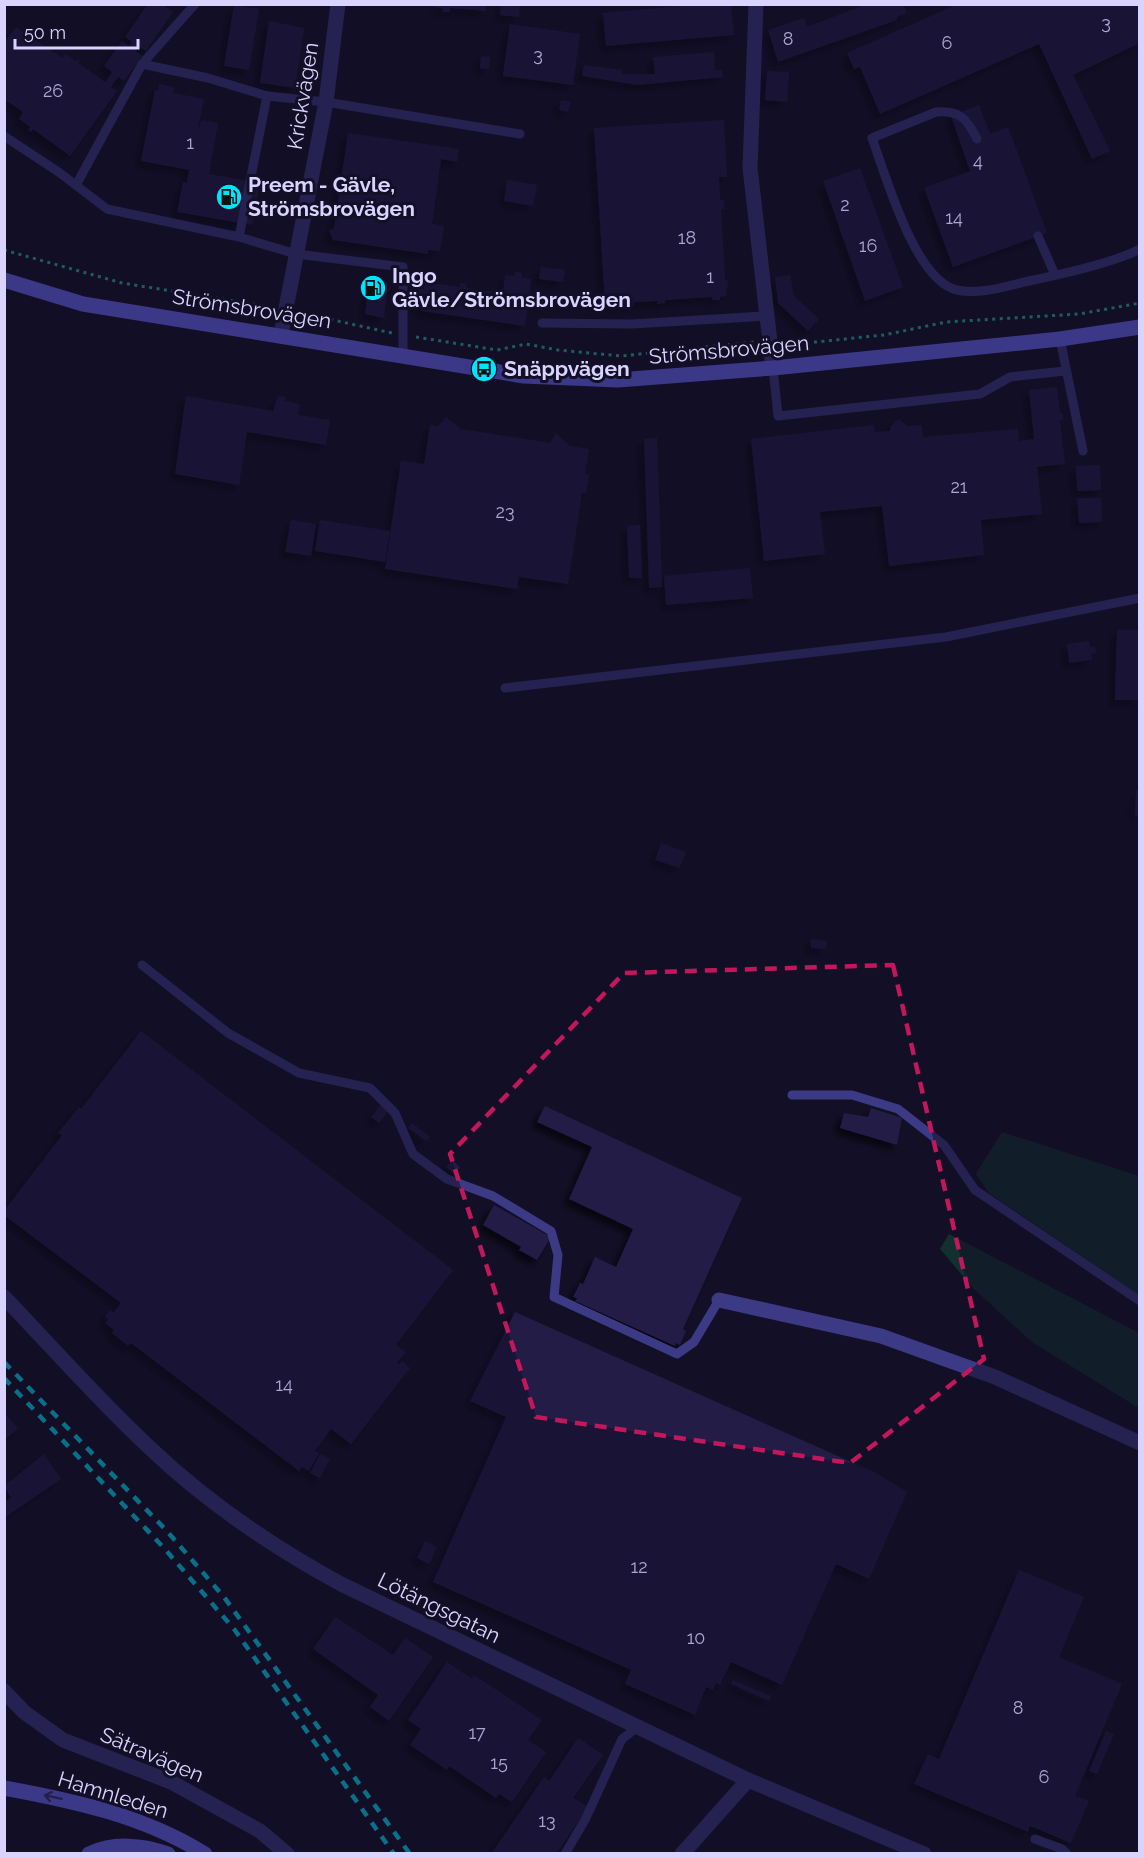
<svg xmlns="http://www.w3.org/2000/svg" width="1144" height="1858" font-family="Raleway,sans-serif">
	<defs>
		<filter id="shadow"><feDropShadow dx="-5.5" dy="5.5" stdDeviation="3" flood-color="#0009"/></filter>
	</defs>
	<rect width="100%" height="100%" fill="#130f26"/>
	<g fill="#12302f">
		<path d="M1002,1132L1139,1176V1295L989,1193L976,1174Z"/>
		<path d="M949,1234L1139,1333V1408L1032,1342L973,1288L940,1249Z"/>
	</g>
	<g fill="#241b47" filter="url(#shadow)">
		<path d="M148,4H162L173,12L146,51L138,46L135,51L142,56L124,81L118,77L111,87L117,91L70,156L33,129L31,132L28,130L30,127L19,119L23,112L4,99V43L16,27L62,58L65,54L76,61L78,59L80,61L78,63L105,82L112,72L104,66L122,41L129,46L132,42L125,37Z"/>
		<path d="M434,4H486V11L450,8V12H443V8L434,7Z"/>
		<path d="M501,4H520L519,17L500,15Z"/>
		<path d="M703,4H731L734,35L606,46L603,13Z"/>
		<path d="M867,4H903L907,13L897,17V20L778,62L768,30L804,18L807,27Z"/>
		<path d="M958,4H1140V43L1073,75L1110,151L1092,159L1039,44L880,114L860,67L854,69L847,53Z"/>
		<path d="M234,5L259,9L249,70L224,66Z"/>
		<path d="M269,21L304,28L295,88L260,83Z"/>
		<path d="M510,24L580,34L573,85L503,76Z"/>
		<path d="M714,52L715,70H722L723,77L637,85L582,76L584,65L622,70V74H655L653,57Z"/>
		<path d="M481,56L490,57L489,69L480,68Z"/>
		<path d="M767,71L789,72L787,102L765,100Z"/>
		<path d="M159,84L174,87L173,93L204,99L198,128L202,120L218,123L209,174L260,183L252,225L177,212L183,182L187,183L189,170L141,161L155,90H158Z"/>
		<path d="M561,100L571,102L568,112L559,110Z"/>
		<path d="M979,105L990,134L1008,127L1047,233L953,267L924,188L970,171L951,116Z"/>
		<path d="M724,120L727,177H719L720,200H724V209H721L725,281L728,280L726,296L720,297V300H712V297L665,300V303L657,304V301L634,302V305L626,306V303L605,304L594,128Z"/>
		<path d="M348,133L459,149L457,162L441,159L432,224L444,226L440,251L428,250V254L333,240L329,231L334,228Z"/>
		<path d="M860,168L903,287L865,301L823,181Z"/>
		<path d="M507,180L537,185L533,206L504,201Z"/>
		<path d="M541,267L565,270L563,282L539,279Z"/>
		<path d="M515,272L522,273V277L531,279L525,326L421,311L422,304L412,303L414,288L424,289L425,282L460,287V283H465L467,288L503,293L505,275L515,276Z"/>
		<path d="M790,275L794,296L819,319L808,331L778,303L775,277Z"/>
		<path d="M369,280L388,283L384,318L365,314Z"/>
		<path d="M1057,387L1060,413H1063V420H1060L1065,464L1037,467L1042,514L981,520L984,555L889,566L882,506L820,512L825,554L764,561L751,439L874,425L875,432L890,431V427L899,419L907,426L922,425L923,437L1018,429L1019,441L1034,439L1029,390Z"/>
		<path d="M186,396L273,411L278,396L286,397L285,401L300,404L298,415L330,420L326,445L247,432L239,485L175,474Z"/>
		<path d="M446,417L461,429L550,443L556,433L570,446L589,449L585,474H589L586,493H582L568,584L519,577L517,589L385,569L401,461L424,464L430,425L438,426Z"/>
		<path d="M657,438L662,587L649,588L644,439Z"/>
		<path d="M1100,465L1101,490L1077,491L1076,466Z"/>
		<path d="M1077,498H1101L1102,522L1079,523Z"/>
		<path d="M291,520L316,524L311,556L285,552Z"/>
		<path d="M320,520L390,531L385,562L315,551Z"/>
		<path d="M640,525L642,578H629L627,526Z"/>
		<path d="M750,568L753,598L666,605L664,576Z"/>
		<path d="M1117,630H1140V700H1115Z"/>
		<path d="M1089,641L1090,647H1095L1096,653L1091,654L1092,660L1069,663L1067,644Z"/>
		<path d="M1136,790H1140V816H1135Z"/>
		<path d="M661,843L686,852L679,868L655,860Z"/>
		<path d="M811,939L827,941L826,949L811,948Z"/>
		<path d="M141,1031L453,1270L396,1345L406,1352L397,1363L400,1364L402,1361L410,1368L351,1444L331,1429L315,1451L319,1453L309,1471L302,1467L299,1471L131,1343L128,1346L112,1333L114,1330L105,1323L108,1319L105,1317L110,1310L113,1313L121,1303L4,1215V1211L62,1135L58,1133L79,1107L81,1109Z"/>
		<path d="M380,1105L388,1111L379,1123L371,1117Z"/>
		<path d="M545,1106L742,1198L683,1329L686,1331L680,1345L676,1343L675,1346L575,1301L577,1298L573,1297L580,1283L583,1284L595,1257L616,1267L633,1229L569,1199L592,1147L537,1122Z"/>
		<path d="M871,1108L902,1118L897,1145L840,1128L844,1113L868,1117Z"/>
		<path d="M412,1123L430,1137L426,1141L408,1128Z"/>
		<path d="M452,1160L460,1167L454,1174L446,1167Z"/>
		<path d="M494,1205L551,1237L537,1260L519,1250L521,1247L483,1225Z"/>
		<path d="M515,1312L876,1473L907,1492L869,1579L836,1564L782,1685L731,1662L720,1685L716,1683L713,1690L706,1687L695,1715L625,1684L631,1670L433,1582L506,1417L470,1401Z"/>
		<path d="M4,1412L18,1429L4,1440Z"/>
		<path d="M44,1454L61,1479L4,1518V1502L11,1498L4,1486Z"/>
		<path d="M320,1454L330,1459L320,1478L310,1473Z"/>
		<path d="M425,1541L437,1547L429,1564L417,1558Z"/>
		<path d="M1019,1570L1084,1597L1059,1657L1122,1684L1075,1796L1089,1801L1071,1843L1030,1826L1028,1832L914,1784L928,1754L939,1759Z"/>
		<path d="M335,1617L393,1655L405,1638L433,1657L389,1721L370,1707L378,1695L313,1649Z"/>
		<path d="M447,1662L472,1679L474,1675L542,1720L528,1740L546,1752L512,1802L499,1794L496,1798L449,1766L447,1770L410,1745L421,1729L408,1720Z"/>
		<path d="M733,1680L771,1696L769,1701L731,1684Z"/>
		<path d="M1106,1731L1114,1734L1097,1774L1089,1771Z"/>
		<path d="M578,1738L603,1755L573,1798L588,1807L556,1854H491L544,1777L549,1781Z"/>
	</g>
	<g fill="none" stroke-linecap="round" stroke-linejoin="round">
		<g stroke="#2fb8b0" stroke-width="3" stroke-dasharray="3 4.5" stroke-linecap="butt">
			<path d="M4,250L122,283L271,307"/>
			<path d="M301,313L392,333"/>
			<path d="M416,337L497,350L526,344L558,350L621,356L754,342"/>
			<path d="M784,341L816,342L884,335L946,322L1079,314L1140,303"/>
		</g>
		<g stroke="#3d3a85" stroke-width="9">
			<path d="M142,64L208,78L267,96"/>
			<path d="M4,136L60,173L107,209L239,237L296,254L403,267V356"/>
			<path d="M977,139C967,119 960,110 936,112L872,138C886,176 915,281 957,290C980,295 1006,286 1029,281C1058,275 1114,263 1140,249"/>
			<path d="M76,185L142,64L195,4"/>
			<path d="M1038,236L1055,275"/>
			<path d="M239,237L267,96L326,102L520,134"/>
			<path d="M542,323L632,324L766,316"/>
			<path d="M1060,339L1083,451"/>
			<path d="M773,368L778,416L980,394L1010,377L1065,371"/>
			<path d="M505,688L946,637L1140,598"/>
			<path d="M142,965L228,1033L299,1073L370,1088L395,1113L413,1154L447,1179L493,1196L551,1231L558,1255L554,1297L677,1354L694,1342L719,1300"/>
			<path d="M792,1095H852L898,1109L944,1145L975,1190L1140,1301"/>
			<path d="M1035,1839L1062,1849L1067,1854"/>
			<path d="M565,1854L586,1818L622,1739L638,1727"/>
		</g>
		<g stroke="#3d3a85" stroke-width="15">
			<path d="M756,4L750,168L773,368"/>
			<path d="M281,334L326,102L338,4"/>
			<path d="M4,1297C53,1348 100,1402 151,1449C208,1503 273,1547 341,1584L748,1780L924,1854"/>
			<path d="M719,1300L881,1336L995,1377L1140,1443"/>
			<path d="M4,1691L24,1712L63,1740L171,1782L260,1831L287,1854"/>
			<path d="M682,1854L748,1780"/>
		</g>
		<g stroke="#6f6bff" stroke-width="15">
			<path d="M4,280L83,304L524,376L618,380L773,368L1060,339L1140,327"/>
			<path d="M4,1788C75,1801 144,1816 205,1854"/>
			<path d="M89,1854C113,1842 143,1845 168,1854"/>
		</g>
		<g stroke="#00e5ff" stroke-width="4.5" stroke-dasharray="9 8" stroke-linecap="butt">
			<path d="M4,1362L166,1530L224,1597L410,1854"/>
			<path d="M4,1378L164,1548L234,1629L394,1854"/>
		</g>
	</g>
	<defs><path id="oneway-shaft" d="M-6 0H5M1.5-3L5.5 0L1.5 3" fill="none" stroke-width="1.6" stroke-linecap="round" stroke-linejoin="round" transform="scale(1.5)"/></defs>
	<use stroke="#38347d" href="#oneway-shaft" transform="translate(53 1797) rotate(-168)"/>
	<path d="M0 0H1144V1858H0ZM893,965L984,1359L850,1463L536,1417L450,1154L624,973Z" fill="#130f26" fill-opacity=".55" fill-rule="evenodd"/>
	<path fill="none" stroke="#c2185b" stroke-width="4.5" stroke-dasharray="12 8" stroke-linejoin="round" d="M893,965L984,1359L850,1463L536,1417L450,1154L624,973Z"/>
	<defs>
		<g id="fuel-disc" transform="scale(1.35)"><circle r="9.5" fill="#00e5ff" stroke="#130f26"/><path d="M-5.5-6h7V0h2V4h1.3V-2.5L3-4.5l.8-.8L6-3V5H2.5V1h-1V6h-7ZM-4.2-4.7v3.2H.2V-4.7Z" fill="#111"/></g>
		<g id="bus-disc" transform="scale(1.35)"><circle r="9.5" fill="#00e5ff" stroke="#130f26"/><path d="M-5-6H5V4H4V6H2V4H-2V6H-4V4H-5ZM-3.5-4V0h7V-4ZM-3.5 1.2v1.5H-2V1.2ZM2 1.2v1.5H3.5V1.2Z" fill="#111"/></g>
	</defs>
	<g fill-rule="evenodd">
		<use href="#fuel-disc" x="229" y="197"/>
		<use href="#fuel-disc" x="373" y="288"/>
		<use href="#bus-disc" x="484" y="369"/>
	</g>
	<g text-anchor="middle" stroke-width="6" stroke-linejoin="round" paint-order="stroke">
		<g font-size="18" fill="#aca6d1">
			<text x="1106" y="29">3</text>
			<text x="788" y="45">8</text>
			<text x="947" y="49">6</text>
			<text x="538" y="61">3</text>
			<text x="53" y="97">26</text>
			<text x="190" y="149">1</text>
			<text x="978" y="167">4</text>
			<text x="845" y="211">2</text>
			<text x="954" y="224">14</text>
			<text x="687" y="244">18</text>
			<text x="868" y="252">16</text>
			<text x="710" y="283">1</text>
			<text x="959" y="493">21</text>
			<text x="505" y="518">23</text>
			<text x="284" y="1391">14</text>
			<text x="639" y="1573">12</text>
			<text x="696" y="1644">10</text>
			<text x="1018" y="1714">8</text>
			<text x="477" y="1739">17</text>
			<text x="499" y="1769">15</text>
			<text x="1044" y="1783">6</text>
			<text x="547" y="1827">13</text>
		</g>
		<g font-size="21" fill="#d9d4ff" stroke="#130f26">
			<text transform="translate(303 96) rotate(-81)" y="7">Krickvägen</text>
			<text transform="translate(252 309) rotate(9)" y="7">Strömsbrovägen</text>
			<text transform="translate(729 350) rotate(-5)" y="7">Strömsbrovägen</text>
			<text transform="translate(439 1608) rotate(26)" y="7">Lötängsgatan</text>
			<text transform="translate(152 1755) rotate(23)" y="7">Sätravägen</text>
			<text transform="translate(113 1795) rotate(17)" y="7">Hamnleden</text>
		</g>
		<g font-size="21" font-weight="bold" fill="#d9d4ff" stroke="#130f26" text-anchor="start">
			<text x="248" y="192">Preem - Gävle,<tspan x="248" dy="24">Strömsbrovägen</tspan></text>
			<text x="392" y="283">Ingo<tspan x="392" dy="24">Gävle/Strömsbrovägen</tspan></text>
			<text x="504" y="376">Snäppvägen</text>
		</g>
	</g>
	<rect width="1144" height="1858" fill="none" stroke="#d9d4ff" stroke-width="12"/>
	<path d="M15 39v9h123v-9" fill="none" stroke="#d9d4ff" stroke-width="3"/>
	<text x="24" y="39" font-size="18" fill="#d9d4ff" stroke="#130f26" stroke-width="4.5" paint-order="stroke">50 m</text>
</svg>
